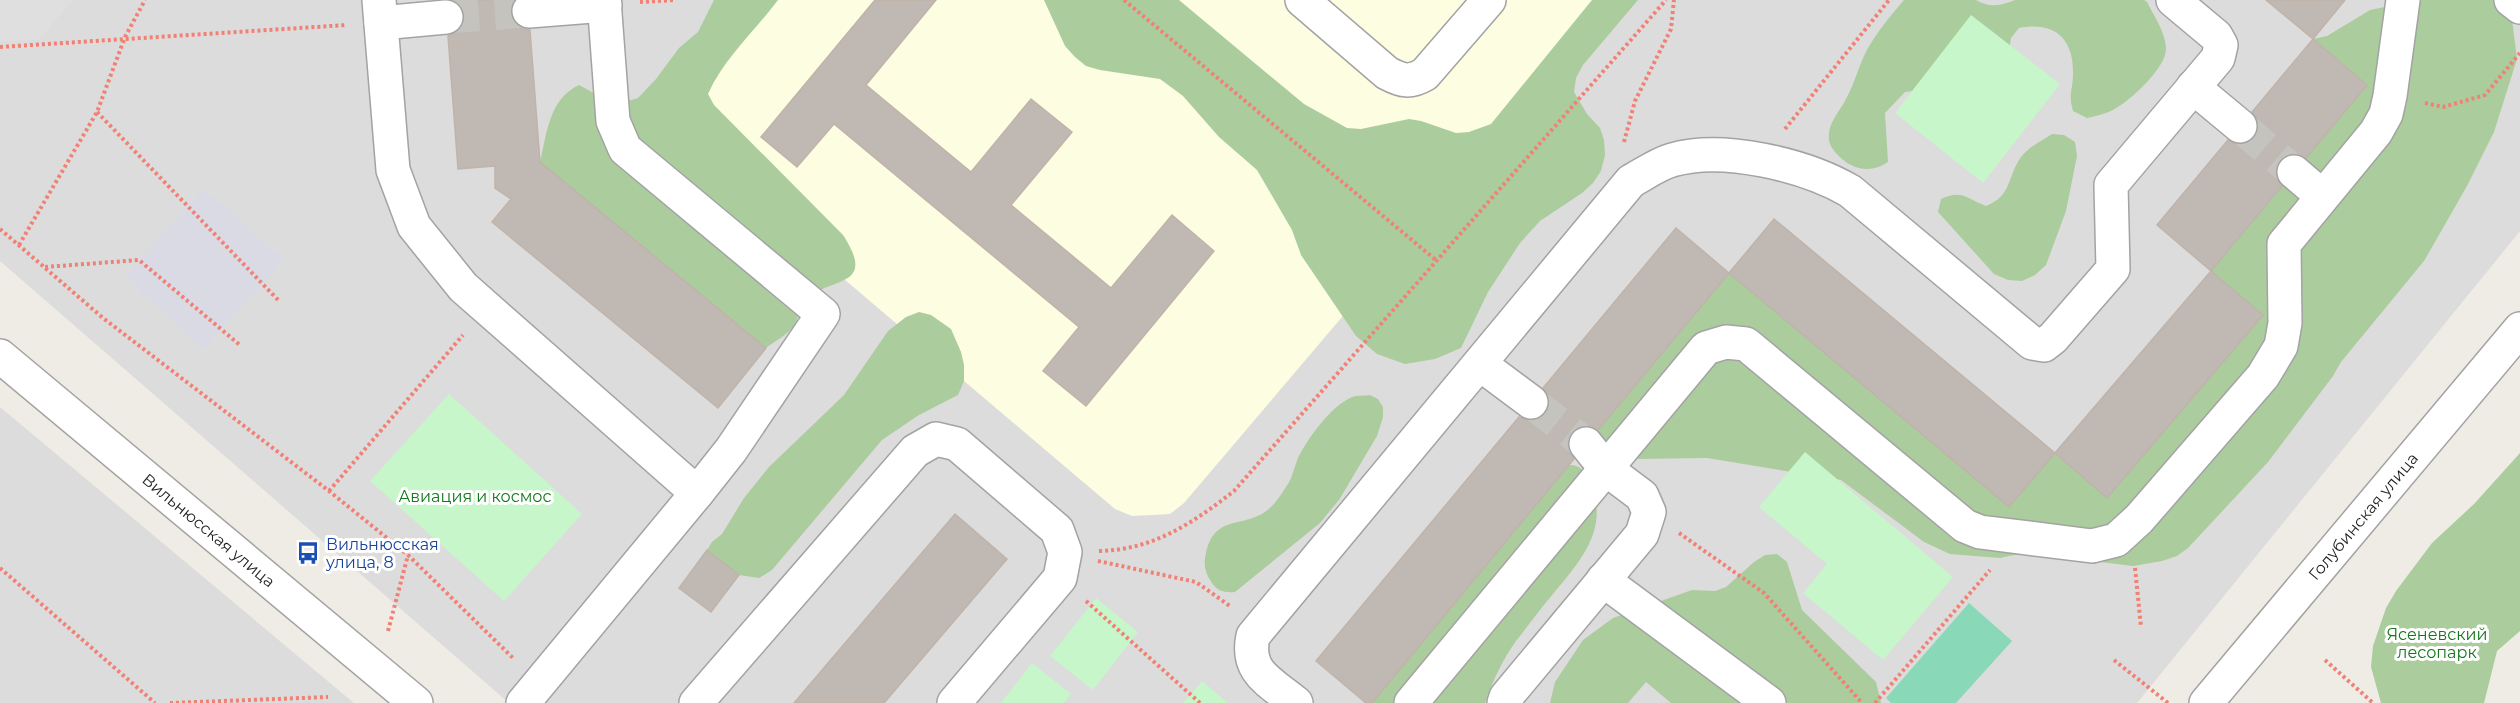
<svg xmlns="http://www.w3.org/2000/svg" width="2520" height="703" font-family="Montserrat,sans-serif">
	<rect width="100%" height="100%" fill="#efece6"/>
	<g fill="#dddcdc">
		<path d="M0,0H2520V231L2137,703H509L0,261Z"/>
		<path d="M0,407L354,703H0Z"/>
	</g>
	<g fill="#fdfde1">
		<path d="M753,0H1097L1376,277L1184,503L1170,514L1132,516L1115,509L686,145L685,81Z"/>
		<path d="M1152,0H1605L1431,205Z"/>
	</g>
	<g fill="#abcc9d">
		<path d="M714,0H778C755,31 724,58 708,94L714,105L843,235C878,289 830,276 807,299C801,305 799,316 795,324C789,334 775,341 766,348L540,162C547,133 549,99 579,85L601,97L625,102L638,98L656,79L679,48L698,32Z"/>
		<path d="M1044,0H1179L1304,104L1347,128L1361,129L1409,119L1421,121L1456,133L1469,132L1491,124L1592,0H1638L1583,65L1576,78L1574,92L1587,114L1600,128L1604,140L1605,155L1601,171L1593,183L1582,193L1540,221L1520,243L1488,292L1461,348L1435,359L1405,364L1377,354L1356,336L1301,255L1292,230L1257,170L1219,137L1183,96L1160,79L1100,70L1086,66L1075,57L1065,46Z"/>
		<path d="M1904,0H1976C1990,8 2000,6 2015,0H2144L2147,2C2154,16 2166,33 2166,49C2166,68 2130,101 2113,110C2105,114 2096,116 2087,118L2073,111C2068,94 2073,90 2073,74C2074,38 2054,21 2019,28L2011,38L2009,51L1919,90L1905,92L1885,113L1888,162C1876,170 1863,172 1849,164C1842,160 1830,149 1829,140C1827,123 1839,113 1846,99C1855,83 1859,64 1868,48C1878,31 1891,15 1904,0Z"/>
		<path d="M2419,0H2495L2512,19L2517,59L2494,132L2467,186L2424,261L2341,362L2333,376L2268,462L2188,548L2177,556L2162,561L2133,566L2043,555H2014L2000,558L1950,554L1924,542L1841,480L1707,458L1633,459L1586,444L1729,273L2009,507L2055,453L2107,498L2263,315L2211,271L2367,85L2313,39L2327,36L2370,10Z"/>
		<path d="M2052,134L2064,135L2075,142L2077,156L2066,211L2046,265L2035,275L2022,281L2008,280L1994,274L1938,212L1941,199C1962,189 1967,199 1986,206C2012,196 2007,177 2021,157C2029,147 2041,141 2052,134Z"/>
		<path d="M919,312L931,315L951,329L961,352L964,365V381L958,395L919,415L882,440L772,570L759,578L739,575L707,550L712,542L722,534L744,498L769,467L844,395L888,331L906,317Z"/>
		<path d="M1370,395L1378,399L1383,407V417L1377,436L1339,500L1320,523L1235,592C1225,593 1217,591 1212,583C1205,573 1203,564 1206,553C1215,515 1240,528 1265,512C1274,506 1280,496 1286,487C1292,479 1294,468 1298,458C1308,438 1331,406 1352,397C1357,395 1365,396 1370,395Z"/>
		<path d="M2520,453V631L2497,651L2484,703H2381L2371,667L2373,646L2386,608L2396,591L2432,543L2474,504Z"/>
		<path d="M1569,465C1580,465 1585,471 1589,480C1611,527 1582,559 1553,594C1540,609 1528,626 1516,641C1503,659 1492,682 1485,703H1372Z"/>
		<path d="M1777,554L1787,562L1802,610L1876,682L1881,703H1671L1646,682L1628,703H1550L1555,682L1583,640L1613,618L1692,590L1715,591L1726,587L1754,562L1765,555Z"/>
	</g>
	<g fill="#c6f6c9">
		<path d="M1971,15L2060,84L1983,183L1895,113Z"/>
		<path d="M449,394L582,514L504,601L370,481Z"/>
		<path d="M1805,452L1953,577L1883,660L1803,593L1827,564L1759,507Z"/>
		<path d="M1096,598L1138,632L1093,690L1050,656Z"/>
		<path d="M1032,663L1071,694L1064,703H1001Z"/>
		<path d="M1202,681L1228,703H1183Z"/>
	</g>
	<path fill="#89d9b9" d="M1969,603L2012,641L1956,703H1891L1886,698Z"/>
	<path fill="#dfdfdf" d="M0,0H73L39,40L0,41Z"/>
	<path fill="#dadae5" d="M203,188L284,260L204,350L124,277Z"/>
	<g fill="#c0b8b3" stroke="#c0b3a9" stroke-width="1.5">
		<path d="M454,0H514L510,12L513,21L520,28L530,30L540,162L766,348L718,408L492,222L511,199L495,188V166L458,169L448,36L457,32L463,25L465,16L462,7Z"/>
		<path d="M875,0H936L866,85L971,172L1031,99L1072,132L1011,205L1111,288L1172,215L1214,251L1086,406L1043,371L1079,327L834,124L797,167L761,137Z"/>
		<path d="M2266,0H2345L2313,39Z"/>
		<path d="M2313,39L2367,85L2306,158L2298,154H2288L2279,160L2276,168V178L2282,186L2211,271L2157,225L2228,140L2237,145L2247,143L2254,138L2259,129L2257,119L2252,112Z"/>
		<path d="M1774,219L2055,453L2009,507L1729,273Z"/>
		<path d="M1676,228L1729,273L1598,430L1592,426L1584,425L1574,430L1569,437L1567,446L1574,459L1372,703H1366L1316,661L1519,417L1529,421L1538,419L1546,414L1550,404L1548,395L1543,388Z"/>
		<path d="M2211,271L2263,315L2107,498L2055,453Z"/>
		<path d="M955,514L1007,559L884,703H794Z"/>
		<path d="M707,550L739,575L711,612L679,588Z"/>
	</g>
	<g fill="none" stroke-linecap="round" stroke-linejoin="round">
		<g stroke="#c5c3be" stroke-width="33" stroke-dasharray="33 16" stroke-linecap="butt">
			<path d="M446,17L529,11"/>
			<path d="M2240,126L2294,172"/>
			<path d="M1531,402L1586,444"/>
		</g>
		<g stroke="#a3a3a3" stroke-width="36">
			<g id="minor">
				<path d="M379,0L393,170L414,226L463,287L697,493"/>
				<path d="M1302,0L1387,73C1402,81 1410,83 1425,74L1489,0"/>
				<path d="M2511,0L2520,7"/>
				<path d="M529,11L605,5"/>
				<path d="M381,23L446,17"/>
				<path d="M2193,87L2240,126"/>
				<path d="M2294,172L2322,196"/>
				<path id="s1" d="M0,356L416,703"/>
				<path d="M1480,364L1531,402"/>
				<path d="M1603,580L1769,703"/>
				<path d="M523,703L697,493L731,450L823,314L625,149L613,121L604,0"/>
				<path d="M696,703L915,451L936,439L957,444L1057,530L1065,552L1060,578L954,703"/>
				<path d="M1296,703C1271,682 1245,673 1253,636L1631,181C1644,174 1658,164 1672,160C1723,145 1805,165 1850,191L2032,343L2044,345L2053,338L2113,269L2111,185L2218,58L2221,45L2216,36L2173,0"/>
				<path d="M1411,703L1706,348L1726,342L1746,344L1965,526L1980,532L2092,546L2116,540L2139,519L2263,376L2281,346L2285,323L2284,244L2376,132L2386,114L2390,96L2403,0"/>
				<path d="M1504,703L1506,697L1642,534L1649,512L1642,496L1606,469L1586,444"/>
				<path id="s2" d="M2206,703L2520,329"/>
			</g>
		</g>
		<g stroke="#f18075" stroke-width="4" stroke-dasharray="3 3" stroke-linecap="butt">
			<path d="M1124,0L1437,261"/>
			<path d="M640,2L675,0"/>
			<path d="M0,47L347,25"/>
			<path d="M2425,103L2443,107L2485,95L2520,53"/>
			<path d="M97,112L280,302"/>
			<path d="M1785,129L1889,0"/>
			<path d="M1624,142L1635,101L1671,29L1674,0"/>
			<path d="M0,229L103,318L329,491L408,555L514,659"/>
			<path d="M19,245L97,112L125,37L145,0"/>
			<path d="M45,267L139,260L241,346"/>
			<path d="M329,491L463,335"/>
			<path d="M1679,533L1764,593L1862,703"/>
			<path d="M1099,551C1153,550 1193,523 1234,491L1666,0"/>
			<path d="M1098,561L1196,582L1230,606"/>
			<path d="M0,568L155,703"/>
			<path d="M2135,568L2141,627"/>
			<path d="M1086,601L1200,703"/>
			<path d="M388,631L408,555"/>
			<path d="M2114,660L2168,703"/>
			<path d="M2325,660L2373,703"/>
			<path d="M170,703L328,697"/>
			<path d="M1875,703L1990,570"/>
		</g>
		<use href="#minor" stroke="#fff" stroke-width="33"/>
	</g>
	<defs>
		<g id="bus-bare" transform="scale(1.8)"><path d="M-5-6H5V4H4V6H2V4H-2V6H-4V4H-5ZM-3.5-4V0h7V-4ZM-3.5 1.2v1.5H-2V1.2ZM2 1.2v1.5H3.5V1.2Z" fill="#1a4fb4" stroke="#fff" stroke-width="2.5" paint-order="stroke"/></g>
	</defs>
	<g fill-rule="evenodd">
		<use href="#bus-bare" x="308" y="553"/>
	</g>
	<g text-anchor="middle" stroke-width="6" stroke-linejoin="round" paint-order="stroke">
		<g font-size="16" fill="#12781a" stroke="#fff">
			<text x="475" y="502">Авиация и космос</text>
			<text x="2437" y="640">Ясеневский<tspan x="2437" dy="18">лесопарк</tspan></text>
		</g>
		<g font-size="16" fill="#1f1f1f" stroke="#fff">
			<text dy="6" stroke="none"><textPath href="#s2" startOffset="244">Голубинская улица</textPath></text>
			<text dy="6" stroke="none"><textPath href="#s1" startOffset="272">Вильнюсская улица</textPath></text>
		</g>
		<g font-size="16" fill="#164399" stroke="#fff" text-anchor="start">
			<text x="326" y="550">Вильнюсская<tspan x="326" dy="18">улица, 8</tspan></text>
		</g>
	</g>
</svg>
